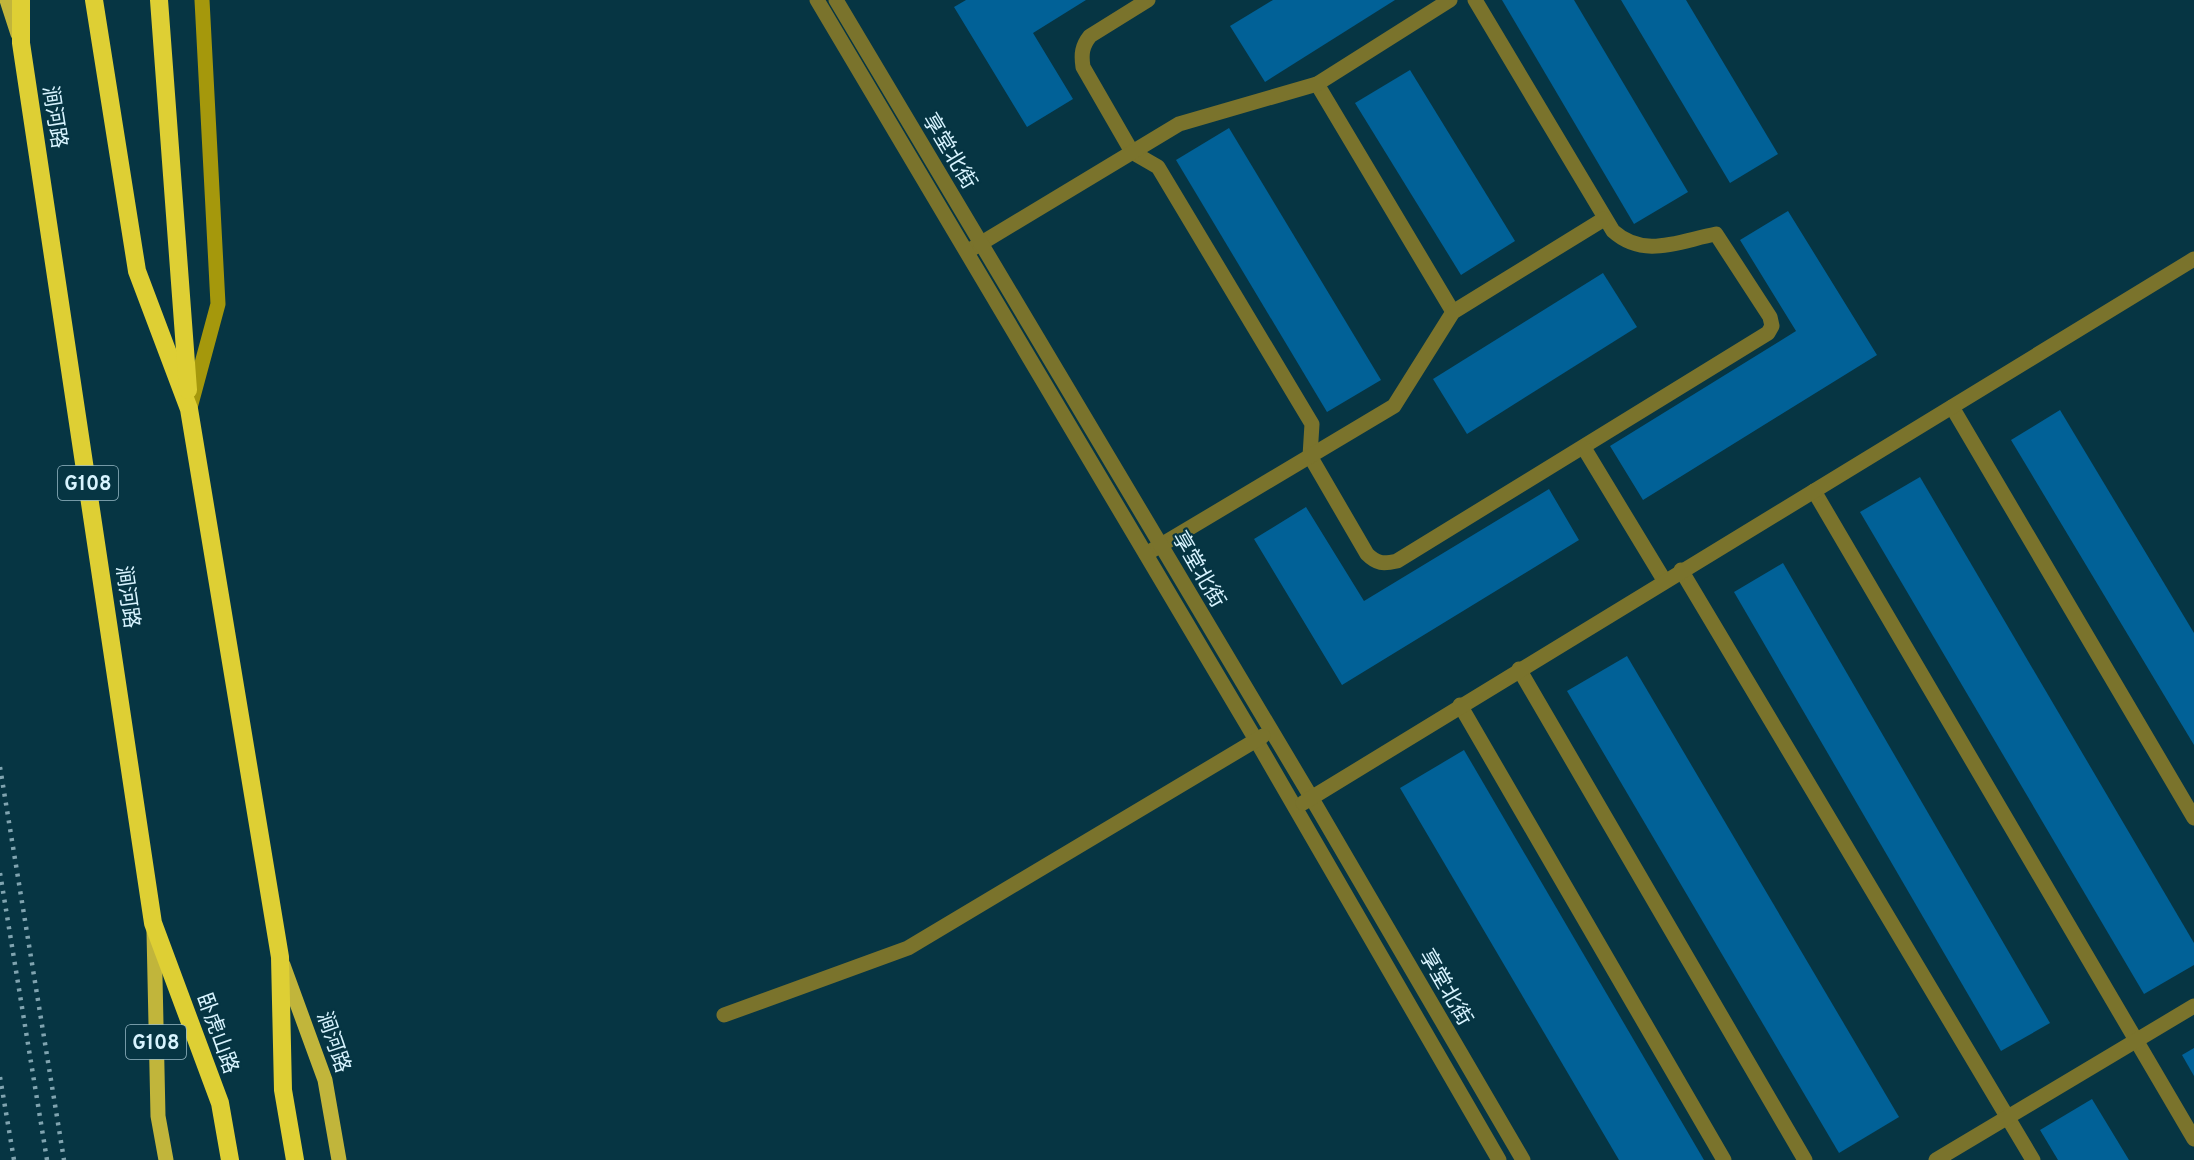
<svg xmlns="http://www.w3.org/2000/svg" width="2194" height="1160" font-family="Overpass,'Noto Sans SC',sans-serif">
	<rect width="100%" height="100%" fill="#063543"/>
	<g fill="#016197">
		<path d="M966,0H1086L1033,33L1073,99L1027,127L954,7Z"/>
		<path d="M1273,0H1395L1265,82L1230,26Z"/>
		<path d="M1502,0H1574L1688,192L1634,224Z"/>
		<path d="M1621,0H1686L1778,154L1730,183Z"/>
		<path d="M1410,70L1515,241L1461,275L1355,103Z"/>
		<path d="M1229,128L1381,380L1327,412L1176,160Z"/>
		<path d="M1788,211L1877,355L1643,500L1610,446L1796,331L1740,240Z"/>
		<path d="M1603,273L1637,327L1467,434L1433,379Z"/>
		<path d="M2060,410L2194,633V745L2011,440Z"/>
		<path d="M1920,477L2194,943V965L2144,994L1860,512Z"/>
		<path d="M1549,489L1579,540L1342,685L1254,539L1306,507L1364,601Z"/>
		<path d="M1783,563L2050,1023L2001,1051L1734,592Z"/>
		<path d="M1627,656L1899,1117L1839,1153L1567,691Z"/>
		<path d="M1464,750L1704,1160H1619L1400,788Z"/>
		<path d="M2194,1048V1076L2182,1055Z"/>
		<path d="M2092,1099L2129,1160H2058L2040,1130Z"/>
	</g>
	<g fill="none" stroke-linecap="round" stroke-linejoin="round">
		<g stroke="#7a732c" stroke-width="15">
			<path d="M1148,0L1090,36C1082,46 1081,54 1083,67L1132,152L1158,167L1312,424L1310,456L1367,554C1377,564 1383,564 1397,561L1768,333L1772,326L1770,317L1716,234C1679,241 1644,259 1613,231L1475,0"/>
			<path d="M1317,84L1453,312"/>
			<path d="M970,250L1179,124L1317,84L1450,0"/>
			<path d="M1952,407L2194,818"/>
			<path d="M1584,448L1664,580"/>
			<path d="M1814,491L2194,1139"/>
			<path d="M1146,554L1394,406L1453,312L1604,219"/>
			<path d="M1681,570L2033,1160"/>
			<path d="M1519,669L1805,1160"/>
			<path d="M1460,705L1724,1160"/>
		</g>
		<g stroke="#7a732c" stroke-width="15">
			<path d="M817,0L1256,740L1499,1160"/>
			<path d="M836,0L1311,797L1523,1160"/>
			<path d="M1303,803L2194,259"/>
			<path d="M724,1015L908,948L1263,736"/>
			<path d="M1936,1160L2194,1006"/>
		</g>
		<path stroke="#a5980c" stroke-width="15" d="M191,404L218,304L202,0"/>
		<g stroke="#c1b53b" stroke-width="15">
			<path d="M7,0L18,34"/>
			<path d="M154,932L158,1116L166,1160"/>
			<path d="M283,965L325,1080L339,1160"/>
		</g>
		<g stroke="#decf34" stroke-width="18">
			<path d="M21,0V43L153,923L220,1103L230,1160"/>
			<path d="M94,0L137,271L189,409L280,957L283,1090L295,1160"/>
			<path d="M159,0L188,390"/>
		</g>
		<g stroke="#80a4b0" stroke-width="4.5" stroke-dasharray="3 6" stroke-linecap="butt">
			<path d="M0,767L64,1160"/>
			<path d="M0,873L47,1160"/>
			<path d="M0,1077L14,1160"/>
		</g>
	</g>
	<g text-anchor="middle" stroke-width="4.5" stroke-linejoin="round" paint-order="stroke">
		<g fill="#063543" stroke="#99bbc7" stroke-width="1.5">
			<rect x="58" y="466" width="60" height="34" rx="4.5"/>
			<rect x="126" y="1025" width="60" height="34" rx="4.5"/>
		</g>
		<g font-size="20" font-weight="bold" fill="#d8f4ff">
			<text x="88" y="490">G108</text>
			<text x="156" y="1049">G108</text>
		</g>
		<g font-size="21" fill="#d8f4ff" stroke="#063543">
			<text transform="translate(55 117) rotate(81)" y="7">涧河路</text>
			<text transform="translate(950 151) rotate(59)" y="7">享堂北街</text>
			<text transform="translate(1199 569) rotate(60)" y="7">享堂北街</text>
			<text transform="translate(128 597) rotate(82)" y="7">涧河路</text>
			<text transform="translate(1446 987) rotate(60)" y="7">享堂北街</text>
			<text transform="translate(218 1033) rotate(70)" y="7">卧虎山路</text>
			<text transform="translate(334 1042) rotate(71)" y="7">涧河路</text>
		</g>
	</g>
</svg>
